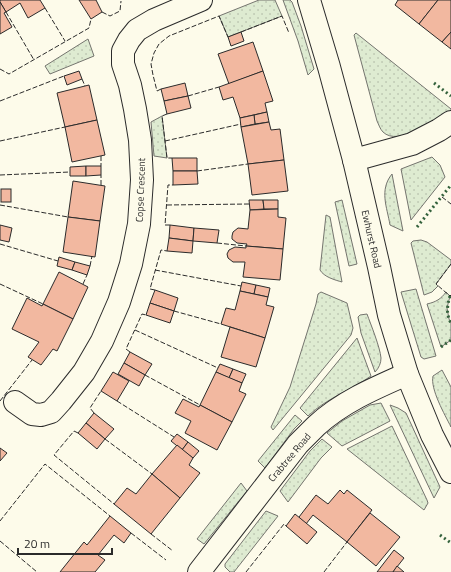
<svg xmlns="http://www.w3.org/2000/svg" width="451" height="572" font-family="'Titillium Web',sans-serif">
	<defs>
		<pattern id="grass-dots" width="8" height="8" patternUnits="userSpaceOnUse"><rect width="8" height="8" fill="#deebd1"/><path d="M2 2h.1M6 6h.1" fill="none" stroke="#bfcab4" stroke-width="1.8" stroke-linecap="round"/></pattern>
	</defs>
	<rect width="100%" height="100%" fill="#fdfbea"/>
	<g fill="url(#grass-dots)" stroke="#74746e">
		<path d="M259,0H275L282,16L228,37L219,16Z"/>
		<path d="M283,0H290L292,2L301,26L314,69L308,75L298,41Z"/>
		<path d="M356,33L451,109V112C436,120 398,147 383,132C380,129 379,125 377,121L354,35Z"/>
		<path d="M88,39L94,56L50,74L45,66Z"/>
		<path d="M162,116L167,158L154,156L151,122Z"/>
		<path d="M432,157L440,165L445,177L411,220L401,169Z"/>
		<path d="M392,174L403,231L390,225C387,207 379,190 392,174Z"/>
		<path d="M342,200L357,264L349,266L335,202Z"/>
		<path d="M326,215L330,217L342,282C335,280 324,277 320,270Z"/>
		<path d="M421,240L427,242L451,260V264L436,284L438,286L432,292L424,295L411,243L413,241Z"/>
		<path d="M416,289L436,356L424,359L421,357L401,292Z"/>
		<path d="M321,292L347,303L353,328L351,335L273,430L271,427L290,387L316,304L318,294Z"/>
		<path d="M446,292L450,296L447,308L449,319L451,323V340L441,347L427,304C436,302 441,299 446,292Z"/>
		<path d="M367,314C371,325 380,347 381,358C381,363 379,368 375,372L361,333L358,317L360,315Z"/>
		<path d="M357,338L371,376C351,390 327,398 308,416L300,408Z"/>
		<path d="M442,370L451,387V427C445,415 430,389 433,376Z"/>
		<path d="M381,403L390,421L342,446L327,433L342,421L370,405Z"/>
		<path d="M390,405L398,408L406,413L440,487L434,498Z"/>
		<path d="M295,415L302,421L294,429L265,468L258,461Z"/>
		<path d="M392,426L427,500L428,503L424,510L347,449Z"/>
		<path d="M322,439L332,447L321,458L288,502L280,491L310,451Z"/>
		<path d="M241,483L247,491L204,544L197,539Z"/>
		<path d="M266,511L278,516L234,572H230L225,567V564Z"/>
	</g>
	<g fill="#f2b8a0" stroke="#2b2b2b">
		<path d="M0,0H40L45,8L28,18L20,3L6,12L0,2Z"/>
		<path d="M79,0H96L102,12L91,19Z"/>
		<path d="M398,0H438L419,24L395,5Z"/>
		<path d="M438,0H451V32L442,42L419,24Z"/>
		<path d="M0,2L6,12L4,13L12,27L0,34Z"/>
		<path d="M241,32L244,41L231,46L228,37Z"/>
		<path d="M451,32V49L442,42Z"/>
		<path d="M253,42L263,71L229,84L218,54Z"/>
		<path d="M79,71L82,79L67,85L64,76Z"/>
		<path d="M263,71L273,101L265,103L267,112L240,118L233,97L223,100L219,87Z"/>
		<path d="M185,83L188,96L164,101L161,89Z"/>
		<path d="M89,85L97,120L65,127L57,93Z"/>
		<path d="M188,96L191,108L167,114L164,101Z"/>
		<path d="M267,112L269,122L255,124L254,115Z"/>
		<path d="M254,115L255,124L241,127L240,118Z"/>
		<path d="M97,120L105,155L72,162L65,127Z"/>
		<path d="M269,122L271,130L280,129L284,160L248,164L241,127Z"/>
		<path d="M172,158H197V171H173Z"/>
		<path d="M284,160L288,191L252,195L248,164Z"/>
		<path d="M86,166V176H70V167Z"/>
		<path d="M86,166H101V175L86,176Z"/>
		<path d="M173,171H197L198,184L173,185Z"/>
		<path d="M73,181L105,186L100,221L68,217Z"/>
		<rect x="1" y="189" width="10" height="13"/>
		<path d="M249,200H263L264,209L250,210Z"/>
		<path d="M263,200H278V209H264Z"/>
		<path d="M278,209V217L286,218L283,249L246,246L247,244L237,243L232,239V236L233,232L238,228L248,229L250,210Z"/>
		<path d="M68,217L100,221L95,257L63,252Z"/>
		<path d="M0,225L12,228L9,242L0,240Z"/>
		<path d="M170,225L194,228L193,241L169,238Z"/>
		<path d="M194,228L219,230L217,243L193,241Z"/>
		<path d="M169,238L193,241L192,253L167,251Z"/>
		<path d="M246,246L283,249L280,280L243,277L245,262H233L228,258L227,254L229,250L235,247L246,248Z"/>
		<path d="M59,257L75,262L72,270L57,266Z"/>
		<path d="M75,262L90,266L87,275L72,270Z"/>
		<path d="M59,272L88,287L73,319L43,304Z"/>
		<path d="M242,282L256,285L254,294L240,291Z"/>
		<path d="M256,285L270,288L268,297L254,294Z"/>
		<path d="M155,290L178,298L174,311L150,303Z"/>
		<path d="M240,291L268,297L266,305L274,307L265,338L221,324L226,308L235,310Z"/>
		<path d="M27,298L42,306L43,304L73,319L57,351L53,349L41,365L28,357L39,342L12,329Z"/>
		<path d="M150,303L174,311L170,323L146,315Z"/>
		<path d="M230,327L265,338L256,367L221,357Z"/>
		<path d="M130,352L152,364L145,375L124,363Z"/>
		<path d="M124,363L145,375L139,386L118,374Z"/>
		<path d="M220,364L233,369L229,378L216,372Z"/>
		<path d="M233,369L246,374L242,383L229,378Z"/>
		<path d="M113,372L129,381L117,401L101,391Z"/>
		<path d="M216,372L242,383L239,391L246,394L232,422L200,405Z"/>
		<path d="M183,399L199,407L200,405L232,422L217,450L185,433L191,421L175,413Z"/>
		<path d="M94,413L114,429L105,439L86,423Z"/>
		<path d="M86,423L105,439L97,449L78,433Z"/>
		<path d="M177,434L188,442L182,450L171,441Z"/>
		<path d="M188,442L199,451L193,458L182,450Z"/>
		<path d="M177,445L193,458L189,465L200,473L180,498L152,474Z"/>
		<path d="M0,448L7,453L0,461Z"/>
		<path d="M152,474L180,498L151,534L114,504L127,488L136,494Z"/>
		<path d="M340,490L344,494L347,490L372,510L347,542L313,515L306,524L299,517L316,495L328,504Z"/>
		<path d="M370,513L400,537L376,566L347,542Z"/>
		<path d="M295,514L317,532L307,544L286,526Z"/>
		<path d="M110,516L131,533L124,543L114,535L98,555L105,560L95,572H60L84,542L87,545Z"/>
		<path d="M394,550L404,558L393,572H377Z"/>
		<path d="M397,566L404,572H393Z"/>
	</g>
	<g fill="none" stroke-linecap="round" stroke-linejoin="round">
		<g stroke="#2b2b2b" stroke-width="24">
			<g id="minor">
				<path d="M309,0L329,67L354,160L379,267L389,315L407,374L432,435L451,472"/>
				<path d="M354,160L412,144L439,130L451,122"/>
				<path d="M15,402L32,414L41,415L51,412L61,401L84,372L102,341L119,302L131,264L139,224L142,180L140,140L135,109L130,85L123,64V51L129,40L137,30L154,20L201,0"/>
				<path d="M199,572L298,444C304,438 310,432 316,426C342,402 375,388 407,374"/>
			</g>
		</g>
		<use href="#minor" stroke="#fdfbea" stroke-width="22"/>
		<g stroke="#34623c" stroke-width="3" stroke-dasharray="2 3" stroke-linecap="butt">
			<path d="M434,83L451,96"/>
			<path d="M417,227L451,185"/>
			<path d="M450,296C447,306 446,314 451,323"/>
			<path d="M441,347L451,340"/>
			<path d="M440,535L451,543"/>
		</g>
		<g stroke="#2b2b2b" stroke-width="1" stroke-dasharray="5 2" stroke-linecap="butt">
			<path d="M45,8L65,41"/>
			<path d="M6,12L34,60"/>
			<path d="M102,12L110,16L120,11L121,1"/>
			<path d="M241,32L282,16L289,33"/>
			<path d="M0,69L9,74L89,28L91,19"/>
			<path d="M82,79L85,86"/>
			<path d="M161,89L157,91L153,75L151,64L154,53L159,44L169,36L219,16L228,37"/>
			<path d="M188,96L219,87"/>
			<path d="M0,101L64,76"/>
			<path d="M167,114L162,116L167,158H172"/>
			<path d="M0,141L65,127"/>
			<path d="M165,141L241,124"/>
			<path d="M101,156V166"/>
			<path d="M197,171L248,164"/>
			<path d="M0,175L70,172"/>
			<path d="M101,185V175"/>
			<path d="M442,197L451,204"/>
			<path d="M0,205L68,217"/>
			<path d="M167,205L249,204"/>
			<path d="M170,225H165L168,185H173"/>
			<path d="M217,243L246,246"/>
			<path d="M0,244L58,261"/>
			<path d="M451,264L436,284L450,296L451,295"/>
			<path d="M90,266L92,256"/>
			<path d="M155,270L241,286"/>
			<path d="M0,284L43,304"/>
			<path d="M83,284L87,275"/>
			<path d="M155,290L150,289L161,250L167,251"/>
			<path d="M174,311L221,324"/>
			<path d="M135,330L218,368"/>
			<path d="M130,352L126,349L142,314L146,315"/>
			<path d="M145,375L200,405"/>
			<path d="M0,401L32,360"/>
			<path d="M117,401L174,437"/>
			<path d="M94,413L90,408L101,391"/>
			<path d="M78,433L74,431L54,455L114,504"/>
			<path d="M105,439L152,474"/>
			<path d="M0,521L45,464L110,516"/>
			<path d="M131,533L166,560"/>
			<path d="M151,534L173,551"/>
			<path d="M0,541L37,572"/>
			<path d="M246,572L284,524L286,526"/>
			<path d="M324,572L347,542"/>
		</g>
	</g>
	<g text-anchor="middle" stroke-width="3" stroke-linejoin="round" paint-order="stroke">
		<g font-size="10" fill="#2b2b2b" stroke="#fdfbea">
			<text transform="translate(140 190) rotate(-88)" y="4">Copse Crescent</text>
			<text transform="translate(372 239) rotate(77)" y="4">Ewhurst Road</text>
			<text transform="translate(289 457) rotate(-50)" y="4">Crabtree Road</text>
		</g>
	</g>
	<path d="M18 548v6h94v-6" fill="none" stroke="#2b2b2b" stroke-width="2"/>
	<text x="24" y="548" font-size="12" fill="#2b2b2b" stroke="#fdfbea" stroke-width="3" paint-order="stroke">20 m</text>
</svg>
